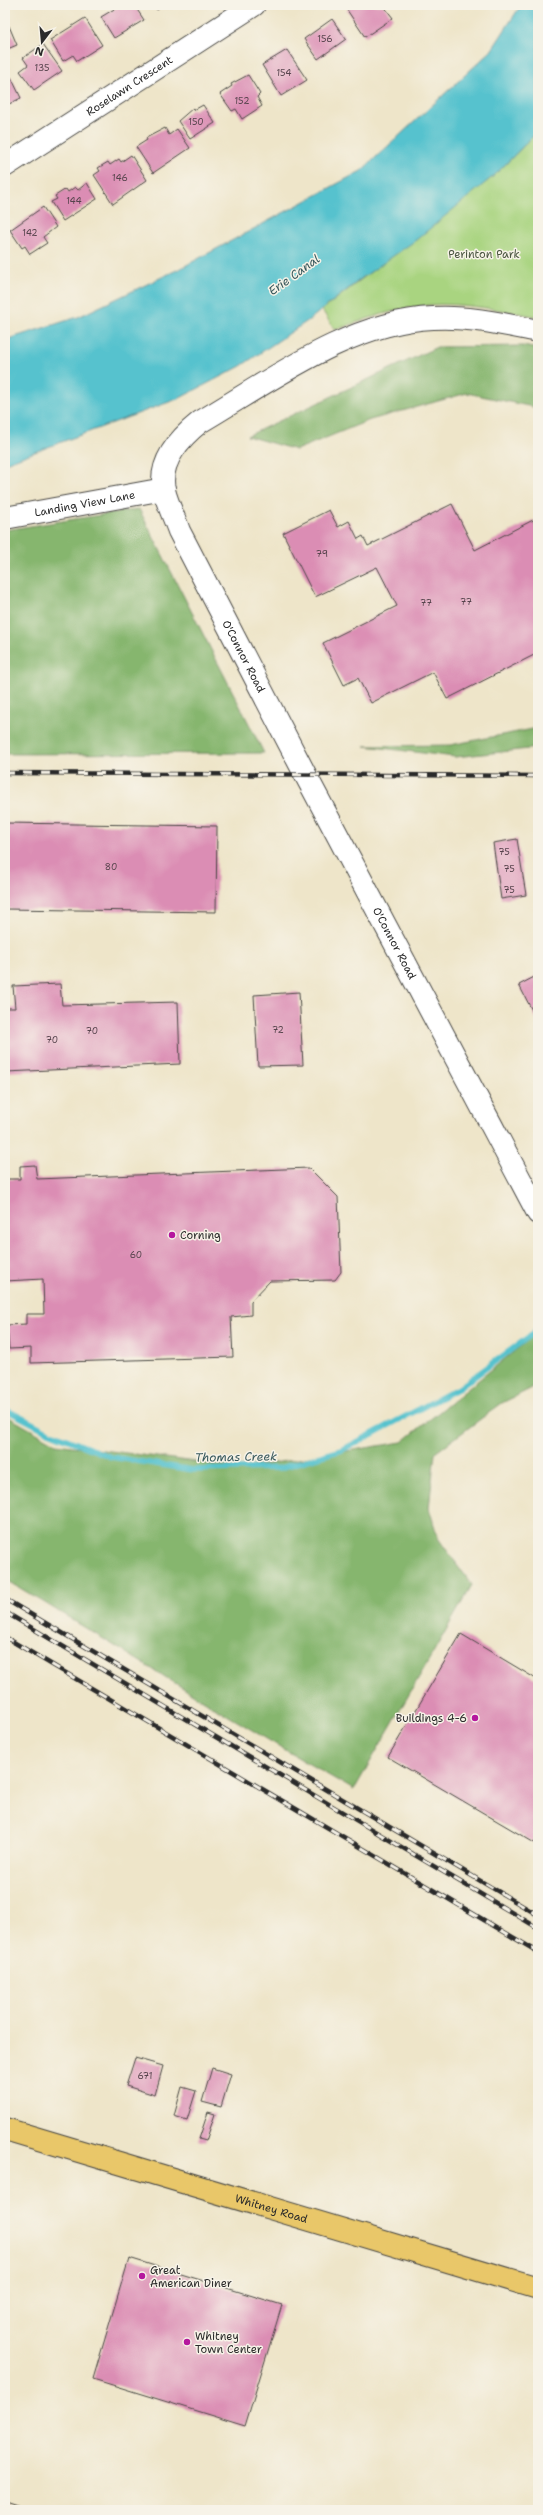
<svg xmlns="http://www.w3.org/2000/svg" width="543" height="2515" font-family="'Shantell Sans',sans-serif">
	<rect width="100%" height="100%" fill="#f7f3e8"/>
	<filter id="ink" filterUnits="userSpaceOnUse"><feTurbulence type="fractalNoise" baseFrequency=".025" numOctaves="2"/><feDisplacementMap in="SourceGraphic" scale="8" xChannelSelector="R" yChannelSelector="G"/><feConvolveMatrix kernelMatrix="1 2 1 2 8 2 1 2 1" color-interpolation-filters="sRGB"/></filter>
	<filter id="wash" filterUnits="userSpaceOnUse"><feTurbulence type="fractalNoise" baseFrequency=".012" numOctaves="4" result="noise"/><feDisplacementMap in="SourceGraphic" scale="16" xChannelSelector="R" yChannelSelector="G"/><feGaussianBlur stdDeviation="0.9" result="paint"/><feColorMatrix in="noise" values="0 0 0 0 0 0 0 0 0 0 0 0 0 0 0 0 0 1.4 0 .05"/><feComposite in="paint" operator="in"/></filter>
	<g filter="url(#wash)">
		<rect width="100%" height="100%" fill="#eee5c9"/>
		<path fill="#a9d480" stroke="#6a8056" d="M538,131V317C508,311 459,302 429,305C396,308 366,319 335,330L322,310L496,174Z"/>
		<g fill="#86b66e" stroke="#58704c">
			<path d="M523,346L538,349V408L467,393L370,420L296,450L247,436L437,347Z"/>
			<path d="M139,509L264,753L5,754V530Z"/>
			<path d="M538,728V748L455,757L365,746L450,745Z"/>
			<path d="M538,1332V1385L502,1403L435,1453L429,1508L438,1538L472,1585L354,1790C236,1723 122,1649 5,1579V1415L56,1444L243,1468L402,1442Z"/>
		</g>
		<path fill="#56c2ce" stroke="#40767c" d="M521,5H538V131L496,174L416,240L362,278L309,320L241,366L180,398L5,463V340L78,317L181,268L361,171L491,51Z"/>
		<g fill="none" stroke-linecap="round" stroke-linejoin="round">
			<path stroke="#56c2ce" stroke-width="5.5" d="M5,1409L49,1432L111,1457L193,1470L280,1468L342,1450L459,1388L538,1330"/>
		</g>
		<g id="blocks">
			<g fill="#db8db4">
				<path d="M121,5H134L144,20L114,38L101,17Z"/>
				<path d="M153,5H164L157,10Z"/>
				<path d="M355,5H383L393,18L365,37L347,10Z"/>
				<path d="M85,18L102,45L77,61L73,55L63,61L50,40Z"/>
				<path d="M332,19L346,39L318,59L304,39Z"/>
				<path d="M9,26L17,45L5,50V28Z"/>
				<path d="M43,44L62,71L34,90L20,71L28,65L23,58Z"/>
				<path d="M287,50L307,80L281,96L262,65Z"/>
				<path d="M248,75L260,94L257,97L262,106L242,119L236,109L232,111L220,94L232,86L231,84Z"/>
				<path d="M11,77L21,98L5,106V79Z"/>
				<path d="M203,105L215,123L190,139L178,121L193,108L194,110Z"/>
				<path d="M165,128L169,135L177,129L190,148L153,173L136,147L147,140L146,138Z"/>
				<path d="M131,155L147,180L113,204L94,175L100,171L98,168L108,162L110,165L119,159L121,162Z"/>
				<path d="M87,183L97,199L63,221L51,202L57,199L55,196L66,189L68,192L75,187L78,190Z"/>
				<path d="M43,207L56,227L43,237L47,243L30,254L25,246L22,248L10,230Z"/>
				<path d="M452,504L475,550L533,520L538,531V653L447,699L433,672L371,703L358,678L344,685L323,643L397,606L377,567L315,597L283,533L329,510L338,527L349,521L358,539L363,536L368,546Z"/>
				<path d="M5,823L217,826L216,912L5,909Z"/>
				<path d="M517,839L526,895L501,899L493,843Z"/>
				<path d="M538,975V1022L519,985Z"/>
				<path d="M60,984L62,1005L178,1002L180,1064L6,1072L5,1008H15L13,986Z"/>
				<path d="M299,992L303,1065L258,1066L254,995Z"/>
				<path d="M35,1165L37,1179L309,1168L338,1197L341,1272L335,1280L270,1281L251,1301V1315L231,1317L233,1357L31,1363V1348L9,1349L7,1325L26,1324V1314H44L43,1279L5,1281V1179H20V1166Z"/>
				<path d="M461,1634L538,1680V1845L388,1757Z"/>
				<path d="M135,2058L163,2066L155,2095L126,2086Z"/>
				<path d="M212,2068L231,2074L221,2107L202,2102Z"/>
				<path d="M182,2087L196,2091L187,2120L174,2116Z"/>
				<path d="M208,2112L215,2114L206,2141L199,2139Z"/>
				<path d="M129,2258L282,2305L245,2426L93,2379Z"/>
				<path d="M5,2502L29,2510H5Z"/>
			</g>
		</g>
	</g>
	<g filter="url(#ink)">
		<use href="#blocks" fill-opacity="0" stroke="#484743" stroke-width="1"/>
		<g fill="none" stroke-linecap="round" stroke-linejoin="round">
			<g stroke="#484743" stroke-width="24">
				<g id="minor">
					<path id="s1" d="M5,166L254,5"/>
					<path id="s2" d="M538,331C503,324 469,316 433,318C350,321 270,381 200,422C180,438 158,461 164,490C167,503 174,517 179,531L305,774L538,1213"/>
					<path id="s3" d="M5,518L164,489"/>
				</g>
			</g>
			<g stroke="#484743" stroke-width="24">
				<g id="major">
					<path id="s4" d="M5,2129L538,2288"/>
				</g>
			</g>
			<use href="#minor" stroke="#fff" stroke-width="22"/>
			<use href="#major" stroke="#e9c769" stroke-width="22"/>
			<g stroke="#2b2b2b" stroke-width="4.5">
				<g id="rail">
					<path d="M5,773L538,776"/>
					<path d="M5,1599L538,1915"/>
					<path d="M5,1612L538,1928"/>
					<path d="M5,1637L538,1952"/>
				</g>
			</g>
			<use href="#rail" stroke="#f7f3e8" stroke-width="3" stroke-dasharray="9" stroke-linecap="butt"/>
		</g>
	</g>
	<g fill="#b5179e" stroke="#f7f3e8" stroke-width="1.5">
		<circle cx="172" cy="1235" r="4"/>
		<circle cx="475" cy="1718" r="4"/>
		<circle cx="142" cy="2276" r="4"/>
		<circle cx="187" cy="2342" r="4"/>
	</g>
	<g text-anchor="middle" stroke-width="3" stroke-linejoin="round" paint-order="stroke">
		<g font-size="9" fill="#57444d">
			<text x="325" y="42">156</text>
			<text x="42" y="71">135</text>
			<text x="284" y="76">154</text>
			<text x="242" y="104">152</text>
			<text x="196" y="125">150</text>
			<text x="120" y="181">146</text>
			<text x="74" y="204">144</text>
			<text x="30" y="236">142</text>
			<text x="322" y="557">79</text>
			<text x="466" y="605">77</text>
			<text x="426" y="606">77</text>
			<text x="504" y="855">75</text>
			<text x="111" y="870">80</text>
			<text x="509" y="872">75</text>
			<text x="509" y="893">75</text>
			<text x="278" y="1033">72</text>
			<text x="92" y="1034">70</text>
			<text x="52" y="1043">70</text>
			<text x="136" y="1258">60</text>
			<text x="145" y="2079">671</text>
		</g>
		<g font-size="11" fill="#2b2b2b" stroke="#f7f3e8">
			<text dy="4" stroke="none"><textPath href="#s1" startOffset="148">Roselawn Crescent</textPath></text>
			<text dy="4" stroke="none"><textPath href="#s3" startOffset="81">Landing View Lane</textPath></text>
			<text dy="4" stroke="none"><textPath href="#s2" startOffset="630">O'Connor Road</textPath></text>
			<text dy="4" stroke="none"><textPath href="#s2" startOffset="954">O'Connor Road</textPath></text>
			<text dy="4" stroke="none"><textPath href="#s4" startOffset="278">Whitney Road</textPath></text>
		</g>
		<g font-size="11" fill="#4a5540" stroke="#f7f3e8">
			<text x="484" y="258">Perinton Park</text>
		</g>
		<g font-size="11" fill="#2b2b2b" stroke="#f7f3e8" text-anchor="start">
			<text x="180" y="1239">Corning</text>
			<text x="467" y="1722" text-anchor="end">Buildings 4-6</text>
			<text x="150" y="2274">Great<tspan x="150" dy="13">American Diner</tspan></text>
			<text x="195" y="2340">Whitney<tspan x="195" dy="13">Town Center</tspan></text>
		</g>
		<g font-size="12" font-style="italic" fill="#38585c" stroke="#f7f3e8">
			<text transform="translate(294 275) rotate(-36)" y="4">Erie Canal</text>
			<text transform="translate(236 1457) rotate(-1)" y="4">Thomas Creek</text>
		</g>
	</g>
	<rect width="543" height="2515" fill="none" stroke="#f7f3e8" stroke-width="20"/>
	<g transform="translate(42 42) rotate(196)" stroke="#f7f3e8" stroke-width="3" paint-order="stroke">
	<path d="M0-3L7 15L0 10L-7 15Z" fill="#2b2b2b"/>
	<text y="-6" font-size="11" font-weight="bold" text-anchor="middle" fill="#2b2b2b">N</text>
	</g>
</svg>
